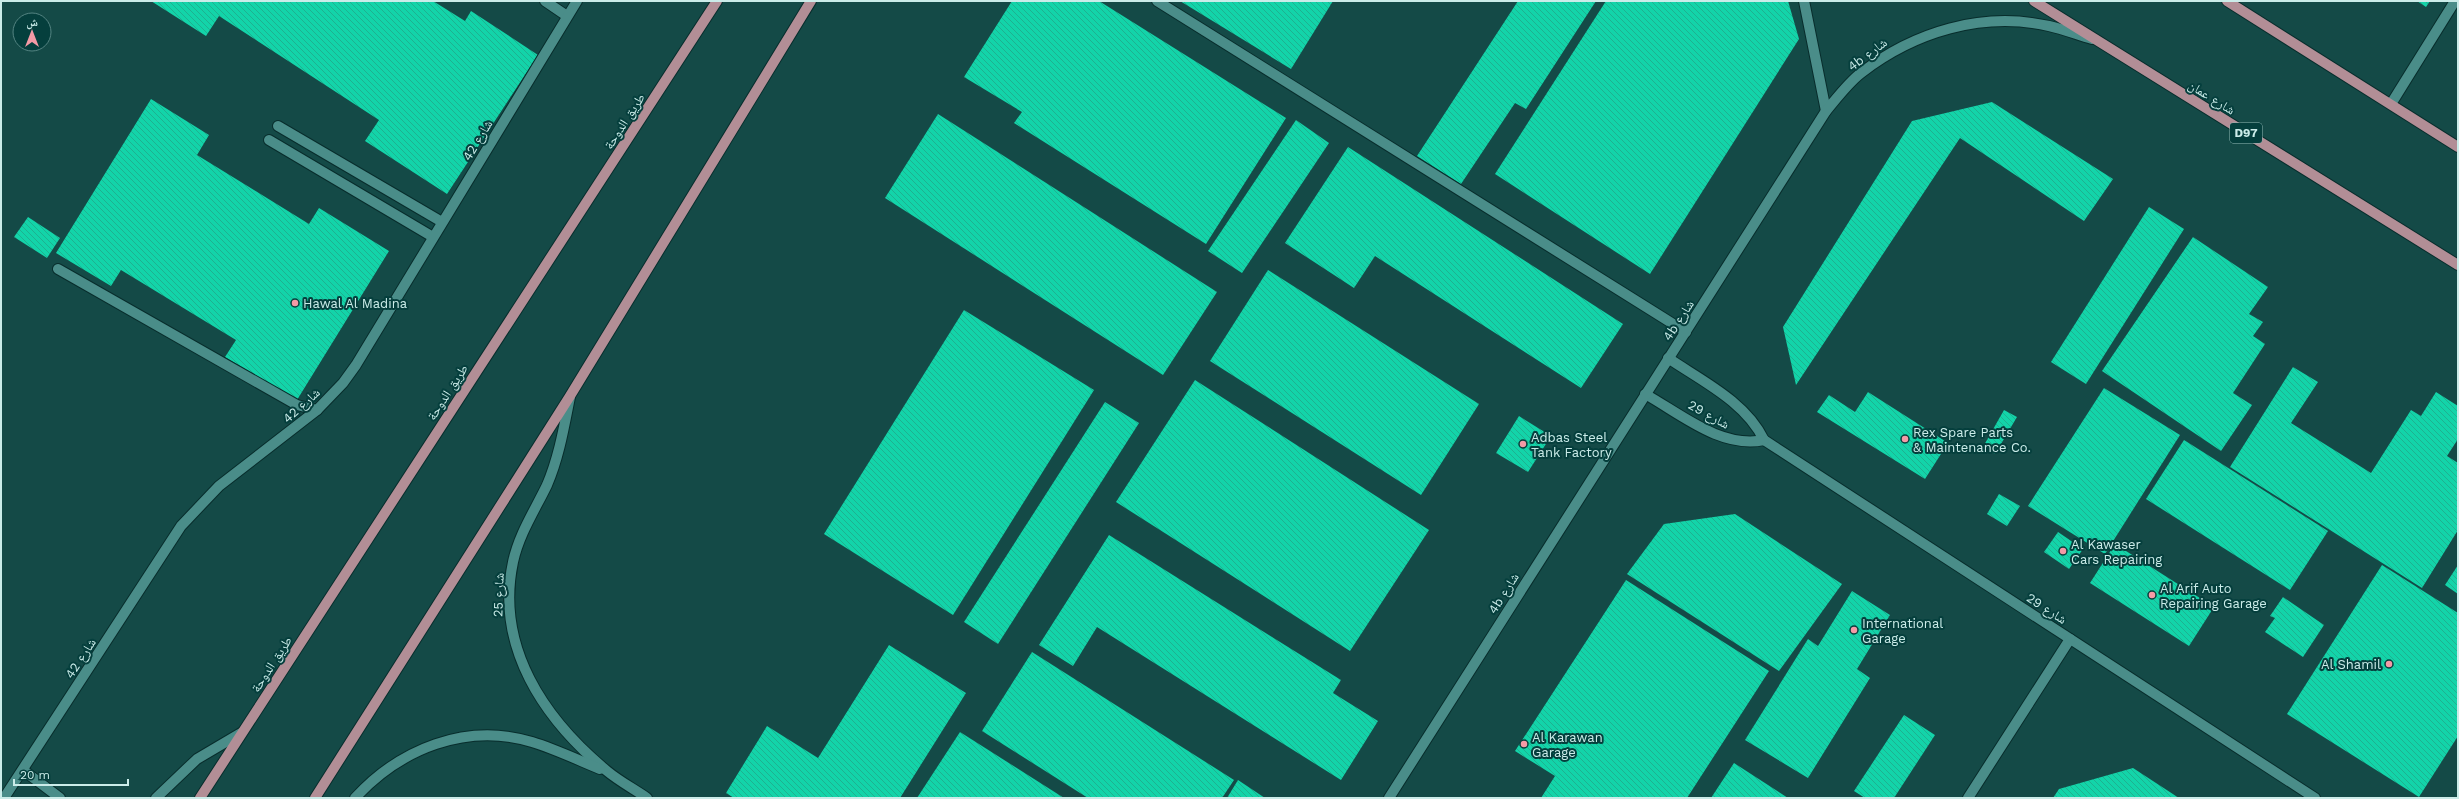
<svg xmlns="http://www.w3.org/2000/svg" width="2459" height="799" font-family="'Work Sans','Noto Naskh Arabic',sans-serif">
	<defs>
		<pattern id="building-back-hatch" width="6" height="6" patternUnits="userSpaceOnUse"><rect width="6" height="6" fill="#13d4a9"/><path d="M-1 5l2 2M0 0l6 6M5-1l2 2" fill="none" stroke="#1eb190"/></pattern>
	</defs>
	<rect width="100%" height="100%" fill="#144a47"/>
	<g fill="url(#building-back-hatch)">
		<path d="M151,1H433L465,21L471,11L538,55L447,194L365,141L379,120L219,16L206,36Z"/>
		<path d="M1012,1H1099L1286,118L1206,244L1014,123L1022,112L964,77Z"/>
		<path d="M1180,1H1333L1291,69Z"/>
		<path d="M1518,1H1596L1526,109L1515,103L1461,184L1417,156Z"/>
		<path d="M1606,1H1788L1799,39L1650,274L1495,174Z"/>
		<path d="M2417,1H2430L2426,7Z"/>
		<path d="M151,99L209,135L197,155L309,224L319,208L389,251L297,400L225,357L236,340L121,270L111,286L56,253Z"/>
		<path d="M1992,102L2113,179L2084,221L1960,138L1796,385L1783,327L1912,121Z"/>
		<path d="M938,114L1217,292L1163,375L885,198Z"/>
		<path d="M1296,120L1329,143L1242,273L1208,251Z"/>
		<path d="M1348,147L1623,324L1581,388L1375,256L1354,288L1285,243Z"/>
		<path d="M2149,207L2184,229L2086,384L2051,362Z"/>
		<path d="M28,217L60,238L47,258L14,237Z"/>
		<path d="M2193,237L2268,287L2249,314L2263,322L2253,336L2265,344L2233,393L2252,405L2221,451L2102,371Z"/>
		<path d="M1268,270L1479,404L1421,495L1210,361Z"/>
		<path d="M964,310L1094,390L953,615L824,534Z"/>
		<path d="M2293,367L2318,382L2291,423L2371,473L2411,410L2421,416L2436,392L2458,406V439L2447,456L2458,463V530L2422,588L2230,467Z"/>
		<path d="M1195,380L1429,530L1350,651L1116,502Z"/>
		<path d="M2104,388L2180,435L2105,554L2028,506Z"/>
		<path d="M1868,392L1948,443L1925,479L1817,412L1829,395L1855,412Z"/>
		<path d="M1105,402L1139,423L998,644L964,622Z"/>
		<path d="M2004,410L2017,417L1995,454L1983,447Z"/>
		<path d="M1519,416L1551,436L1528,472L1496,453Z"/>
		<path d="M2184,440L2328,531L2290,590L2146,499Z"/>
		<path d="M1999,494L2020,506L2007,526L1987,514Z"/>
		<path d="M1735,514L1842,584L1779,671L1627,574L1664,524Z"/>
		<path d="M2058,532L2083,549L2069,569L2044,552Z"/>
		<path d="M1109,535L1341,680L1333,693L1378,721L1341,780L1097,627L1073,666L1039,645Z"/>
		<path d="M2115,544L2214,607L2189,646L2090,583Z"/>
		<path d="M2382,565L2458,613V736L2419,797L2287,714Z"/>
		<path d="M2458,565V594L2445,585Z"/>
		<path d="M1626,580L1769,671L1687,798H1541L1555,776L1515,751Z"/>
		<path d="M1852,591L1890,615L1857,669L1870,678L1808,778L1745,740L1808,639L1818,646Z"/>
		<path d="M2283,597L2324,625L2303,657L2265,632L2275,618L2270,616Z"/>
		<path d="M889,645L966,693L900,798H734L726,793L767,726L818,758Z"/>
		<path d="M1032,652L1234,780L1222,798H1088L982,731Z"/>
		<path d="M1904,715L1935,735L1894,798H1865L1854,791Z"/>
		<path d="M960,732L1064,798H917Z"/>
		<path d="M1734,763L1788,798H1711Z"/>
		<path d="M2133,768L2179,798H2053L2059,789Z"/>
		<path d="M1238,780L1265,798H1227Z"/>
	</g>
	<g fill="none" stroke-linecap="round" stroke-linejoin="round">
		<g stroke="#082d2c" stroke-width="12">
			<g id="minor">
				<path d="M545,1L567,16"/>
				<path d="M1157,1L1686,332"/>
				<path d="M1804,1L1826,111"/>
				<path d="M2391,104L2455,1"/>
				<path d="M278,126L442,222"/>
				<path d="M269,140L433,237"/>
				<path d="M58,269L297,405L317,410"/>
				<path d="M1668,358C1702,381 1746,402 1764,440L2315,798"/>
				<path d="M1645,394C1681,414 1721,449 1764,440"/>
				<path d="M570,397C564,427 559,457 547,485C535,510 519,534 513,562C495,647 544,719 607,771C619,781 634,789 647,798"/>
				<path d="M23,770L60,798"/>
				<path d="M4,798L181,526L219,486L317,410L343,383L356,365L577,1"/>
				<path d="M156,798L197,759L241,733"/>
				<path d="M355,798C400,749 466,722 532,742C555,749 578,760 600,769"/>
				<path d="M1389,798L1826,111C1837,98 1848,83 1861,73C1914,32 1982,11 2049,26C2063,29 2078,35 2092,39"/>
				<path d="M1968,798L2070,639"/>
			</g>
		</g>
		<g stroke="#082d2c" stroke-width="12">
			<g id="major">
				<path d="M2034,1L2458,265"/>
				<path d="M2227,1L2458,147"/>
				<path d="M200,798L717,1"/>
				<path d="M315,798L570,396L811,1"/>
			</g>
		</g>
		<use href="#minor" stroke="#4a8d89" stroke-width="10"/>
		<use href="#major" stroke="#b28e96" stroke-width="10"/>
	</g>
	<g fill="#f49aa6" stroke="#053f3d" stroke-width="1.5">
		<circle cx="295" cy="303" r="4"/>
		<circle cx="1905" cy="439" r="4"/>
		<circle cx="1523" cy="444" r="4"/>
		<circle cx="2063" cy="551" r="4"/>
		<circle cx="2152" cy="595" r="4"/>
		<circle cx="1854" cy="630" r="4"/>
		<circle cx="2389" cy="664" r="4"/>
		<circle cx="1524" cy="744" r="4"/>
	</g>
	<g text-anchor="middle" stroke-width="4" stroke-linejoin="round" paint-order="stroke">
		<rect fill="#053f3d" stroke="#90b8b5" stroke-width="1" x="2230" y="123" width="32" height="20" rx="3"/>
		<g font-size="12" font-weight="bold" fill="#cbece9">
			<text x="2246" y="137">D97</text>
		</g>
		<g font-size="13" fill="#cbece9" stroke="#053f3d">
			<text transform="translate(1867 54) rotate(-37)" y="5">4b شارع</text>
			<text transform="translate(2212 97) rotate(32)" y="5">شارع عمان</text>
			<text transform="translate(624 121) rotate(-57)" y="5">طريق الدوحة</text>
			<text transform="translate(477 140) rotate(-59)" y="5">شارع 42</text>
			<text transform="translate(1678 320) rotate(-57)" y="5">4b شارع</text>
			<text transform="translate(447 392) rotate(-57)" y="5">طريق الدوحة</text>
			<text transform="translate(301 405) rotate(-42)" y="5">شارع 42</text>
			<text transform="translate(1709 414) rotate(29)" y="5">شارع 29</text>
			<text transform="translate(1503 593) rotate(-58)" y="5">4b شارع</text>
			<text transform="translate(498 595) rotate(-88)" y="5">شارع 25</text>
			<text transform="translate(2047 608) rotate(33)" y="5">شارع 29</text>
			<text transform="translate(80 658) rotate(-57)" y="5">شارع 42</text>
			<text transform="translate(271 664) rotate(-57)" y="5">طريق الدوحة</text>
		</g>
		<g font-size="13" fill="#cbece9" stroke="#053f3d" text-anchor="start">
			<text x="303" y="308">Hawal Al Madina</text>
			<text x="1913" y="437">Rex Spare Parts<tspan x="1913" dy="15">&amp; Maintenance Co.</tspan></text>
			<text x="1531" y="442">Adbas Steel<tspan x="1531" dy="15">Tank Factory</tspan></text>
			<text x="2071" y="549">Al Kawaser<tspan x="2071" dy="15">Cars Repairing</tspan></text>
			<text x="2160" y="593">Al Arif Auto<tspan x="2160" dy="15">Repairing Garage</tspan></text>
			<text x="1862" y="628">International<tspan x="1862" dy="15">Garage</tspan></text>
			<text x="2381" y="669" text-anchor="end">Al Shamil</text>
			<text x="1532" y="742">Al Karawan<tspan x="1532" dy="15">Garage</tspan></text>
		</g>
	</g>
	<rect width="2459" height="799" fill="none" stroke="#cbece9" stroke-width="4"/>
	<g transform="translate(32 32)"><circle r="19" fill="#053f3d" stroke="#548482"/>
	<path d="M0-3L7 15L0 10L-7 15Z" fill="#f49aa6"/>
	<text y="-6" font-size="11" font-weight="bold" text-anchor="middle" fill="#cbece9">ش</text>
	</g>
	<path d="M14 779v6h114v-6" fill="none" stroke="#cbece9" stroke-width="2"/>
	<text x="20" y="779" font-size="12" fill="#cbece9" stroke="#053f3d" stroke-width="3" paint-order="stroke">20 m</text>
</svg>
